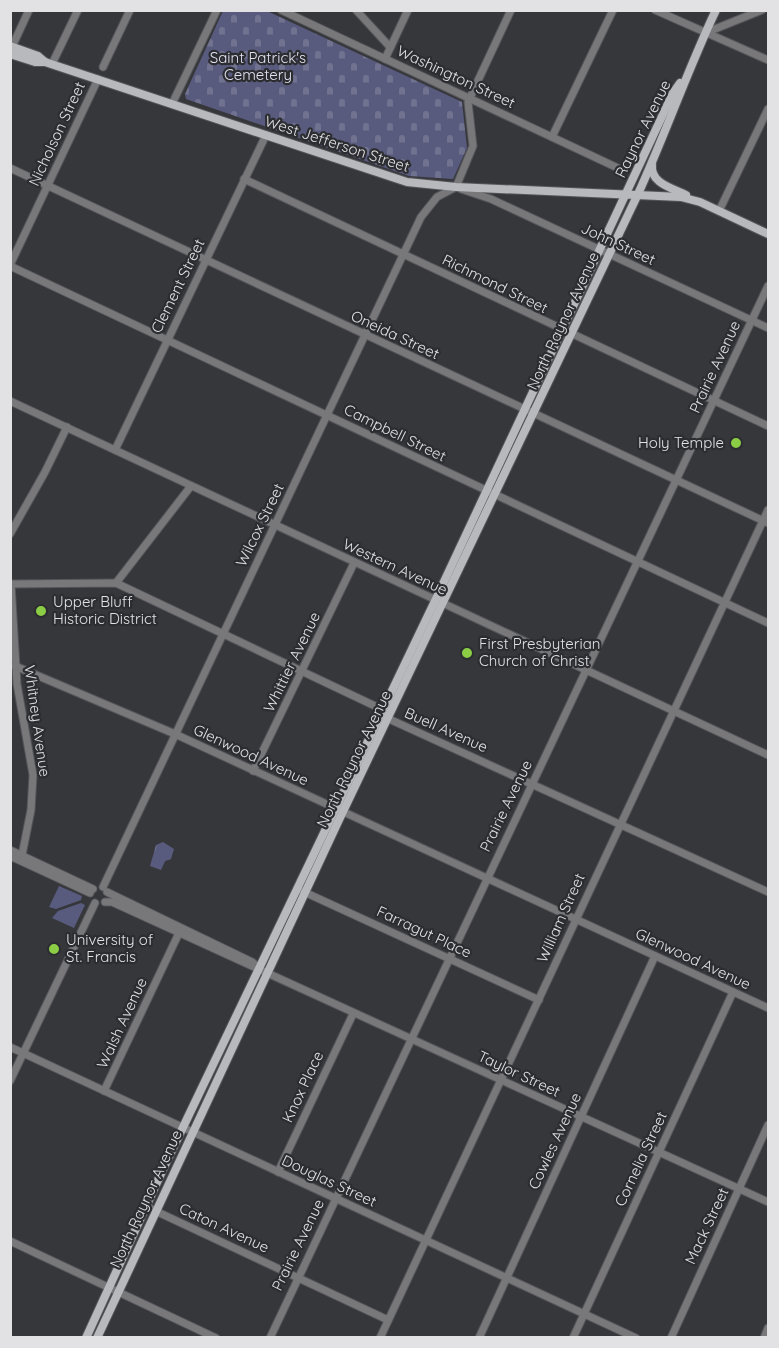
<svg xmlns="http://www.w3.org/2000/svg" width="779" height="1348" font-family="Quicksand,sans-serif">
	<defs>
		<pattern id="cemetery-stones" width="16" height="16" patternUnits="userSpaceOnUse" patternTransform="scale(1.5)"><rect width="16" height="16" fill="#595b7e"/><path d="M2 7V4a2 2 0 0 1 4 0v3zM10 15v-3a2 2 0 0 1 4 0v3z" fill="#717290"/></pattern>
		<pattern id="park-tufts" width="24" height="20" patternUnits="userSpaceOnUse" patternTransform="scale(1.5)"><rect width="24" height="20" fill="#595b7e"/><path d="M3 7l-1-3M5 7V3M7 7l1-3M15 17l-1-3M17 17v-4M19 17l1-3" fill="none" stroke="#717290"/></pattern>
	</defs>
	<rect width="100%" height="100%" fill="#36373b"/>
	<path fill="url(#cemetery-stones)" d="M223,11H267L462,102L467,148L453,179L409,176L186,99L185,94Z"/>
	<path fill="url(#park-tufts)" d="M163,842L174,849L171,859L165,861L161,870L150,866L156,845Z"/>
	<g fill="#595b7e">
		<path d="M59,886L82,896L81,900L56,909L49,907Z"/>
		<path d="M81,903L85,905L74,928L52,918L58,911Z"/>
	</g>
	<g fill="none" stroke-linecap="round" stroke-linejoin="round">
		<g stroke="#55565a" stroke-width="9">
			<g id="minor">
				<path d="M281,10L620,169"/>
				<path d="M356,10L390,47"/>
				<path d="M655,10L768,60"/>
				<path d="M705,33L762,10"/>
				<path d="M11,49L29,10"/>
				<path d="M385,59L408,10"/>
				<path d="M52,64L78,10"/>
				<path d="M103,67L130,10"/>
				<path d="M172,104L217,10"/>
				<path d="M552,137L613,10"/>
				<path d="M10,168L768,523"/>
				<path d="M244,179L768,426"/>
				<path d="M456,187L473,146L468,102L511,10"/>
				<path d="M461,189L491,199L768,328"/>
				<path d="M719,211L768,109"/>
				<path d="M10,265L98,79"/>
				<path d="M10,266L768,623"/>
				<path d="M10,401L768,755"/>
				<path d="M115,450L266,135"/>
				<path d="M10,534L45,472L67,427"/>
				<path d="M116,583L191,486"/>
				<path d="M10,584L116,583L375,706L389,719L768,892"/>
				<path d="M11,584L17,684L33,775L31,810L21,860"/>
				<path d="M15,666L175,734L768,1008"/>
				<path d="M253,771L354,563"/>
				<path d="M10,850L93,889"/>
				<path d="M10,856L90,893"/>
				<path d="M103,887L421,217L437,197L456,187"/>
				<path d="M302,891L539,1000"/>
				<path d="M107,892L252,962L259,968"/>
				<path d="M105,902H112L768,1202"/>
				<path d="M10,1047L636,1338"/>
				<path d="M10,1081L95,903"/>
				<path d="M104,1091L179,933"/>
				<path d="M278,1172L353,1014"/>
				<path d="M147,1207L388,1320"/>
				<path d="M10,1241L216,1338"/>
				<path d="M270,1338L768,286"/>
				<path d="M380,1338C509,1062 638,786 768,510"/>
				<path d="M479,1338L655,956"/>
				<path d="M573,1338L733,992"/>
				<path d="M671,1338L768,1125"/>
				<path d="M764,1338L768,1328"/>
			</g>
		</g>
		<g stroke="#55565a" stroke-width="10">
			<g id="major">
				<path d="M10,46L38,56L45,62L407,182L456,187L681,197L700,202L768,234"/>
				<path d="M10,54L35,62H45"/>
				<path d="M652,165C650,183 672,188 686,195"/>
				<path d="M86,1338L164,1167L435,601L673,93L680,83"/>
				<path d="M97,1338L337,824L638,194C666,133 687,71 716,10"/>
			</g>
		</g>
		<use href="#minor" stroke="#78787b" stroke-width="7"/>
		<use href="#major" stroke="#b8b9bd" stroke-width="8"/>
	</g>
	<g fill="#8bce46" stroke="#2c2d31" stroke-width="2">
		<circle cx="736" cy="443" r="6"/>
		<circle cx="41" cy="611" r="6"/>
		<circle cx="467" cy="653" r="6"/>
		<circle cx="54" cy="949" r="6"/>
	</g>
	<g text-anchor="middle" stroke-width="4.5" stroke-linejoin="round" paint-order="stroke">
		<g font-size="15" fill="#e1e2f3" stroke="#2c2d31">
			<text x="258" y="63">Saint Patrick's<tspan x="258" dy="17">Cemetery</tspan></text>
		</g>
		<g font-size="15" fill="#e2e2e5" stroke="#2c2d31">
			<text transform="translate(456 77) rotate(25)" y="5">Washington Street</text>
			<text transform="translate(643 129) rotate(-64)" y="5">Raynor Avenue</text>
			<text transform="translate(57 134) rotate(-65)" y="5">Nicholson Street</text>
			<text transform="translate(337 144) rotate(18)" y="5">West Jefferson Street</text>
			<text transform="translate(618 244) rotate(25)" y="5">John Street</text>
			<text transform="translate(495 284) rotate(26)" y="5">Richmond Street</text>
			<text transform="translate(178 286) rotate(-64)" y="5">Clement Street</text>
			<text transform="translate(563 321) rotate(-65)" y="5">North Raynor Avenue</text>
			<text transform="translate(395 335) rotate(25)" y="5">Oneida Street</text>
			<text transform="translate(715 367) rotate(-65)" y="5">Prairie Avenue</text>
			<text transform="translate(395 433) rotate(26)" y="5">Campbell Street</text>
			<text transform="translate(260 525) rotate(-64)" y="5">Wilcox Street</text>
			<text transform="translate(395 567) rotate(25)" y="5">Western Avenue</text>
			<text transform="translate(292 662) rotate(-64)" y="5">Whittier Avenue</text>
			<text transform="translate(37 721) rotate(82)" y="5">Whitney Avenue</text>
			<text transform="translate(446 730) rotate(24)" y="5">Buell Avenue</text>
			<text transform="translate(251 755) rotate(25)" y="5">Glenwood Avenue</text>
			<text transform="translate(354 759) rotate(-64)" y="5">North Raynor Avenue</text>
			<text transform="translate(506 806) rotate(-64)" y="5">Prairie Avenue</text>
			<text transform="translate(561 918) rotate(-66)" y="5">William Street</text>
			<text transform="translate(424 932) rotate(25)" y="5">Farragut Place</text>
			<text transform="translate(693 959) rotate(25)" y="5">Glenwood Avenue</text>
			<text transform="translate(122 1023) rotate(-65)" y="5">Walsh Avenue</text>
			<text transform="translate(519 1074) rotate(25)" y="5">Taylor Street</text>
			<text transform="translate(303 1087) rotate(-65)" y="5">Knox Place</text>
			<text transform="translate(555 1141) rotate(-65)" y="5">Cowles Avenue</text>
			<text transform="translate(641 1159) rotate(-65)" y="5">Cornelia Street</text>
			<text transform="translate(329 1181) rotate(25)" y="5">Douglas Street</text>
			<text transform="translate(146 1199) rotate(-65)" y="5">North Raynor Avenue</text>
			<text transform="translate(707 1226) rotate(-65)" y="5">Mack Street</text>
			<text transform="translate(224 1228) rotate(25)" y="5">Caton Avenue</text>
			<text transform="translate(298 1245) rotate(-64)" y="5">Prairie Avenue</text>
		</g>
		<g font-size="15" fill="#e2e2e5" stroke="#2c2d31" text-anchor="start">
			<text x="724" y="448" text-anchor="end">Holy Temple</text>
			<text x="53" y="607">Upper Bluff<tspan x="53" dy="17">Historic District</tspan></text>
			<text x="479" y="649">First Presbyterian<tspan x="479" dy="17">Church of Christ</tspan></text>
			<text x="66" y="945">University of<tspan x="66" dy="17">St. Francis</tspan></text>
		</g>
	</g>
	<rect width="779" height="1348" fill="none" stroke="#e2e2e5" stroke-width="24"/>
</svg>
